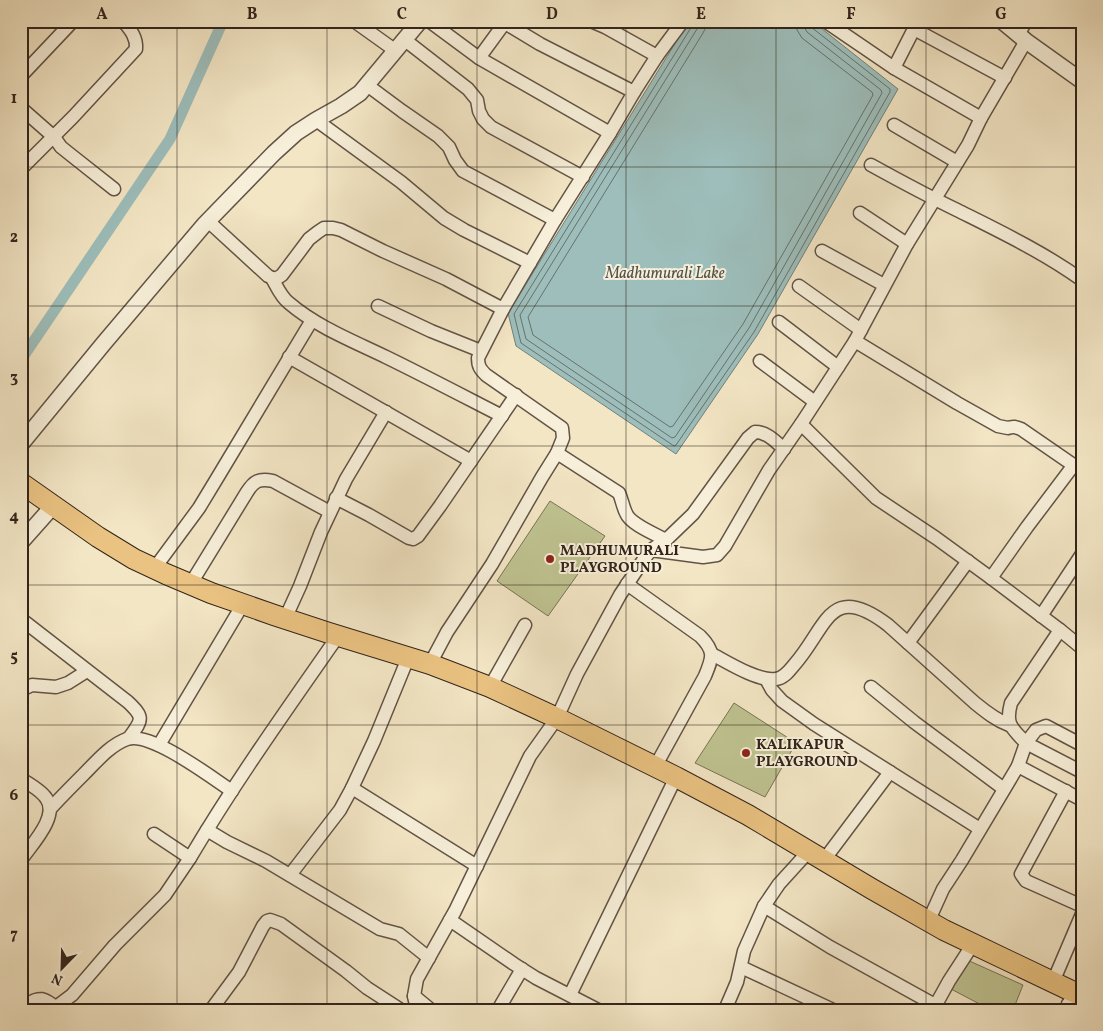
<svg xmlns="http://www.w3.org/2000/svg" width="1103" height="1031" font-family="Vollkorn,serif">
	<rect width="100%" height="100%" fill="#f3e6c5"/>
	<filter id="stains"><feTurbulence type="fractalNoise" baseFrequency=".004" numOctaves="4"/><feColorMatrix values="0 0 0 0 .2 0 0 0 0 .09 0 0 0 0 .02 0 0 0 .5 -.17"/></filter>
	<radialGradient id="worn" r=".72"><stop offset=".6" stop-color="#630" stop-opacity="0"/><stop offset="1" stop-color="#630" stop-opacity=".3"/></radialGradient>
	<g fill="#bfc391" stroke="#787456">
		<path d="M550,501L605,536L548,616L497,581Z"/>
		<path d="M734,703L796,743L765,797L695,763Z"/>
		<path d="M965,959L1023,985L1013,1010H991L951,989Z"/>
	</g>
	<path fill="#9dbebb" stroke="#72807b" d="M689,21H812L898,89L758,334L676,454L516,346L508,313Z"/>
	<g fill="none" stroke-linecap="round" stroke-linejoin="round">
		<g stroke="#68716b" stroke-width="1">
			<path d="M693,21L692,26L514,314L521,343L674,446L676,445L754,332L890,92V89L811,27L809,21"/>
			<path d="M699,21L697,29L520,315L526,339L672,438L675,437L749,328L882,93L881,90L807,32L804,27L803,21"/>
			<path d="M706,21V27L703,33L528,317L533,335L670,427L673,426L743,324L873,95L872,92L802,38L797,30L796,21"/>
		</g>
		<path stroke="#9dbebb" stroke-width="11" d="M21,360L170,139L223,21"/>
		<g stroke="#625446" stroke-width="15">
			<g id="minor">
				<path d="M354,21L396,51"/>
				<path d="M429,21L479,58L610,133"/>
				<path d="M591,21L605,27L657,56"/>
				<path d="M825,21L894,68L981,118"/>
				<path d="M505,23L540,44L634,92"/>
				<path d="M914,29L1005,78"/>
				<path d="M1018,35L1026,21"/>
				<path d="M405,40L468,89L477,100L479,111L483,119L491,127L583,177"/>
				<path d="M479,58L506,21"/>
				<path d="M894,68L917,23"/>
				<path d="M21,76L73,21"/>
				<path d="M367,85L402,111L438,136L449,147L455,160L463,171L555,220"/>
				<path d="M21,108L54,137L61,147L71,155L114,189"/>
				<path d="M316,120L401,182L444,218L464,230L530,263"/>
				<path d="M894,125L957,162"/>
				<path d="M871,165C900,181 928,196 957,210C999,231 1043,252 1082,280"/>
				<path d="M21,169L73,117L136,49C137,38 131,30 123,21"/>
				<path d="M860,213L907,244"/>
				<path d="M208,221L268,276C274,279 277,279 282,275L309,239L318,232L324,228H333L341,230L383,251L446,279L503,309"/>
				<path d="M822,251L884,285"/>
				<path d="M272,278C277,287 281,297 289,303C317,327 353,341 386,357C425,376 463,396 502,416"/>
				<path d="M799,286L861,330"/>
				<path d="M378,306L431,331L481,351"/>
				<path d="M779,322L838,367"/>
				<path d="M855,341L957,403L998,426L1008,428C1013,426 1016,427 1021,429L1082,471"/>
				<path d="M289,357L471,461"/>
				<path d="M760,361L815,402"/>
				<path d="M801,424L876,498L936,538L991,578L1060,630L1082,648"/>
				<path d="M557,453L619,493C622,500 623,507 626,513C630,524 655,534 666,540"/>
				<path d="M336,498L369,515L409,538L413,539L418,536L440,506L516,395"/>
				<path d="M651,550L666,540L693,514L748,438L755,432C767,432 775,441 784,449"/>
				<path d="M154,569L199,508L219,475L312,320"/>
				<path d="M991,578L1027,527L1073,466"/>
				<path d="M627,584L700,636C715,651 713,657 705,676L655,767"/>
				<path d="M190,585L247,492C254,481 259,478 273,481L330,512"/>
				<path d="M1041,616L1082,554"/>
				<path d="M21,619L128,702C145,718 142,720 129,738"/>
				<path d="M285,619L300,586L321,532L346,479L386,412"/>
				<path d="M908,643L968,561"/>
				<path d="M712,654C727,662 759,682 776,679C784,678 789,671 794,665C827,628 829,580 888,625L975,703C986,712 996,720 1009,725"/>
				<path d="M430,664L447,632L492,564L542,477L557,453L563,438L562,428L486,375C480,369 478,366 478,358L503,309L555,220L610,133L634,92L657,56L683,21"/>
				<path d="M766,679L772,690L782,701L814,724L980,829"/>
				<path d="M490,687L525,625"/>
				<path d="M871,687L914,722L1004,789"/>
				<path d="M21,690L32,685L56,687L68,683L87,671"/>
				<path d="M159,745L243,604"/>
				<path d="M1082,745L1046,726L1036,730L1026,743L1082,772"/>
				<path d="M1018,766L1082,800"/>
				<path d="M21,779C28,783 42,792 46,798C60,816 31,845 21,860"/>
				<path d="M352,788L477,866"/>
				<path d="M1066,791L1021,874L1026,881L1082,906"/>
				<path d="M51,808C61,797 72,786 83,775C96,762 110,745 127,739C151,731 212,778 232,791"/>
				<path d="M207,830L227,842L266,861L380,929L399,934L429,958"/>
				<path d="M154,834L190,858C235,782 287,709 338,636"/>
				<path d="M824,860L890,772"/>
				<path d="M290,875L340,810L352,788L374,741L408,658"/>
				<path d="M764,906L830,947L935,1005"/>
				<path d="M450,920L514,964L536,978L598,1010"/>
				<path d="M928,922L943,889L962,860L1018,766L1026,743C1012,728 1005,725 1011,703L1060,630"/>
				<path d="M741,967L833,1010"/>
				<path d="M1053,982L1082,914"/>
				<path d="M570,995L676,777"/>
				<path d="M414,996L431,1010"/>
				<path d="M21,1007C40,998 40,994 59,1010"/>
				<path d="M56,1007L72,995L115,945L165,895L190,858"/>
				<path d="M211,1010L239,972L263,926L267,921L270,920L281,924L346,971L367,988L401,1010"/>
				<path d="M414,1010L416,1005L414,996L417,979L455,911L530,756L557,718L577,674L620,595L644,559L651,550L703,557L717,555L725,546L769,470L801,424L855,341L907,244L968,145L981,118L1026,41"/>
				<path d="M498,1010L522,969"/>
				<path d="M725,1010L737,982L744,951L764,906L779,884L809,851"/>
				<path d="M933,1010L949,981L973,944"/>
				<path d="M1066,1010L1068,1004L1076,993"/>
			</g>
		</g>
		<g stroke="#625446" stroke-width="18">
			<g id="tertiary">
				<path d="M1002,21L1026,41L1082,81"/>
				<path d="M21,444L104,343L204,225L274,153L296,133L316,120L341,106L360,93L420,21"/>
				<path d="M21,542L53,506"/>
			</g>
		</g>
		<g stroke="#32241b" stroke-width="22">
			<path id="primary" d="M21,483L98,537L134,559L166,574L211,593L274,615L329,633L430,664L490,687L557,718L676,777L748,815L872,889L944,930L1082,996"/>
		</g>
		<use href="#minor" stroke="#f7efd9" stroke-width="12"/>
		<use href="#tertiary" stroke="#f7efd9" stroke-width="15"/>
		<use href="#primary" stroke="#eac382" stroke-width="20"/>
	</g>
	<path fill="none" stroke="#32241b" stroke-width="1" stroke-opacity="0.55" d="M177,21V1010M327,21V1010M477,21V1010M626,21V1010M776,21V1010M926,21V1010M21,167H1082M21,306H1082M21,446H1082M21,585H1082M21,725H1082M21,864H1082"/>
	<g fill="#8f2418" stroke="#f7efd9" stroke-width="2">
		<circle cx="550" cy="559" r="5"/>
		<circle cx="746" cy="753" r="5"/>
	</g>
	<g text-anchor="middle" stroke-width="4" stroke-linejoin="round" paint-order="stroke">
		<g font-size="15" font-weight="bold" fill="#32241b" stroke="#f7efd9" text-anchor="start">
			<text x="560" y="555">MADHUMURALI<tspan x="560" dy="17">PLAYGROUND</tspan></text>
			<text x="756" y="749">KALIKAPUR<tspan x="756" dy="17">PLAYGROUND</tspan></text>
		</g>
		<g font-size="16" font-style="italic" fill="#52524b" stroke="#f7efd9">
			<text x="665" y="278">Madhumurali Lake</text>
		</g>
	</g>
	<rect width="1103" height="1031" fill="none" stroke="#f3e6c5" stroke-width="55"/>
	<g transform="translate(62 968) rotate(203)" stroke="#f7efd9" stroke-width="4" paint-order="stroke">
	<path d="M0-4L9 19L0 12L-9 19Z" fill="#32241b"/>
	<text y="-8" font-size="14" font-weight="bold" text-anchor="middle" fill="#32241b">N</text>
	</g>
	<rect x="28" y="28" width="1048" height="976" fill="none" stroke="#32241b" stroke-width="2"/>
	<g font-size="16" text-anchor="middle" font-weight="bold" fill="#32241b">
		<text x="102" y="19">A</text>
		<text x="252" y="19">B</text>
		<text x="402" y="19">C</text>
		<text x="552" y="19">D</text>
		<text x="701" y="19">E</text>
		<text x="851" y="19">F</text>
		<text x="1001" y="19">G</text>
		<text x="14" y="103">1</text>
		<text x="14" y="242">2</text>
		<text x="14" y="382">3</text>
		<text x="14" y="521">4</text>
		<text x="14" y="661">5</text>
		<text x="14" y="800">6</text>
		<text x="14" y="939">7</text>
	</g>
	<rect width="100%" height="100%" filter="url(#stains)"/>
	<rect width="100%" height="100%" fill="url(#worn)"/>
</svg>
